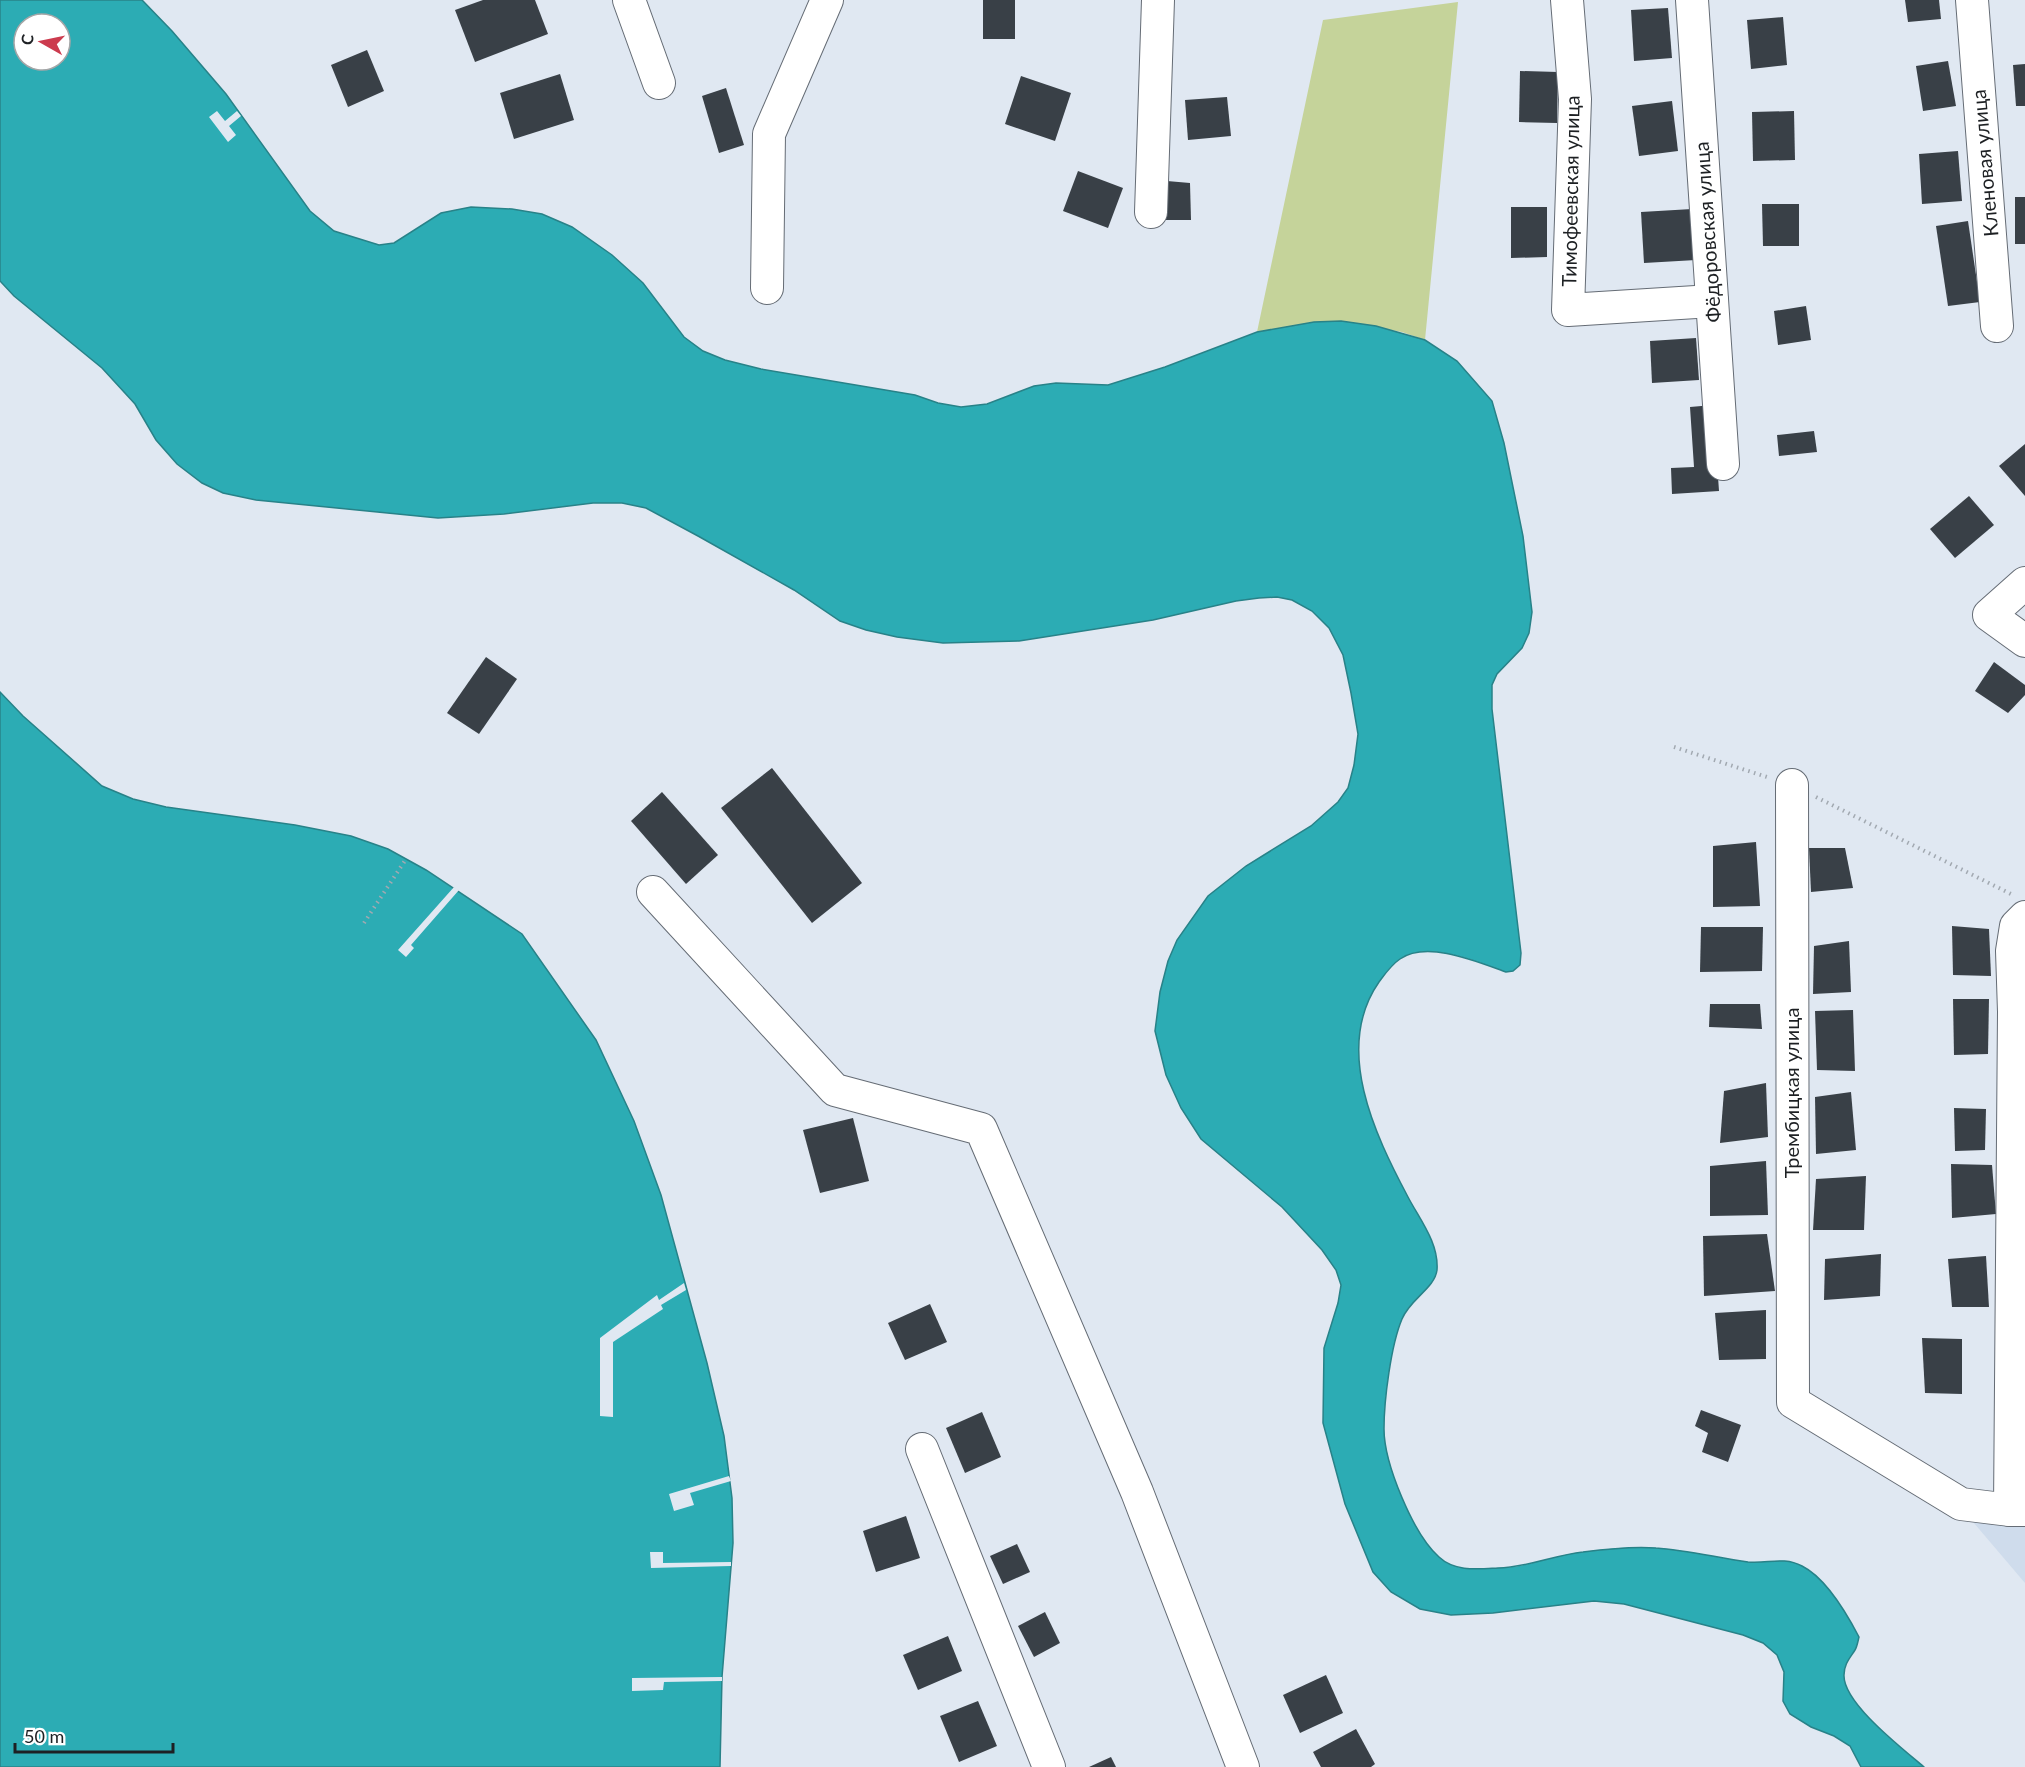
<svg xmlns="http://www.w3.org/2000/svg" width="2025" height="1767" font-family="Lato,sans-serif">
	<rect width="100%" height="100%" fill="#e0e8f2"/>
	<path fill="#cfdcec" d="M2025,1515V1583L1968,1516Z"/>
	<path fill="#c5d39a" d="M1458,2L1425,340L1402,332L1341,321L1314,322L1257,332L1323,20Z"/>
	<g fill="#2cacb4" stroke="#288288" stroke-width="1.5" fill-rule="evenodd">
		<path d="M0,0H142L172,31L226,94L310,211L334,231L379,245L394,243L441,213L471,207L512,209L542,214L572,227L612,255L643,283L684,337L703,351L725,360L761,369L915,395L938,403L961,407L987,404L1034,386L1056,383L1108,385L1165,367L1257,332L1314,322L1341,321L1376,326L1425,340L1457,361L1492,401L1504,443L1523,536L1532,612L1529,633L1522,648L1497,674L1492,685V709L1521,953L1520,965L1513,971L1506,972C1478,962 1427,940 1400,959C1391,965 1385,974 1379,982C1333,1048 1375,1135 1408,1197C1420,1220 1439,1243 1437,1270C1435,1288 1410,1299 1402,1319C1391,1345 1384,1400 1384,1429C1384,1463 1413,1534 1439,1557C1455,1572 1478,1569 1498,1568C1526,1568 1554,1555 1583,1552C1606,1549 1633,1546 1656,1548C1687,1550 1718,1558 1748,1562C1768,1564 1783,1556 1802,1566C1826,1578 1847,1614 1859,1637C1858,1641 1857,1647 1855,1650C1850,1658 1844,1664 1844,1675C1843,1703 1903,1749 1924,1767H1861L1850,1746L1834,1736L1811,1727L1790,1714L1783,1701L1784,1672L1777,1655L1763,1643L1743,1635L1624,1604L1594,1601L1493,1613L1451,1615L1420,1609L1391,1592L1373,1572L1345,1504L1323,1423L1324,1348L1338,1303L1341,1285L1336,1270L1322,1250L1282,1207L1201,1139L1181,1108L1166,1075L1155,1031L1160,992L1168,961L1177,940L1208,896L1246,866L1311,826L1338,802L1348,788L1354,765L1358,734L1351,693L1343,655L1329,628L1312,611L1292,600L1277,597L1259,598L1236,601L1153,620L1019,641L943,643L897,637L866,630L840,621L794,590L698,536L646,508L622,503H593L504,514L438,518L256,500L223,493L202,483L177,464L156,440L135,404L102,368L14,296L0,281ZM24,24H60V60H24Z"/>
		<path d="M0,692L23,716L102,786L133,799L166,807L295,825L351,836L388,849L426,870L522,934L596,1040L634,1121L661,1195L707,1363L724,1436L732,1498L733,1543L722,1677L720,1767H0Z"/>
	</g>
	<g fill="#e0e8f2">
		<path d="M217,111L225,121L237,111L241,116L229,126L236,135L228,142L209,117Z"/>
		<path d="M454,887L459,890L411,945L414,948L406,957L398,950Z"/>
		<path d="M684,1283L686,1290L661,1305L663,1309L613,1342V1417L600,1416V1338L657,1295L659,1300Z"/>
		<path d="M729,1476L731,1481L690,1493L694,1505L674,1511L669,1494Z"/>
		<path d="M650,1552H663V1563L731,1562V1566L651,1568Z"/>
		<path d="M722,1677V1681L664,1682L663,1690L632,1691V1678Z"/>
	</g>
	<g fill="#394047">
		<path d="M483,0H535L548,34L475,62L455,10Z"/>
		<rect x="983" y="0" width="32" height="39"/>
		<path d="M1905,0H1939L1941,19L1908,22Z"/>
		<path d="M1668,8L1672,58L1634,61L1631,10Z"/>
		<path d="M1783,17L1787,65L1751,69L1747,20Z"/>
		<path d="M367,50L384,91L348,107L331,65Z"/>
		<path d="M1948,61L1956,106L1923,111L1916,66Z"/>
		<path d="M2025,64V106H2016L2013,65Z"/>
		<path d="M1520,71L1558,72L1557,123L1519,122Z"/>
		<path d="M560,74L574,120L514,139L500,93Z"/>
		<path d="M1021,76L1071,93L1055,141L1005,124Z"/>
		<path d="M726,88L744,145L719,153L702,96Z"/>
		<path d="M1227,97L1231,136L1188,140L1185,100Z"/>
		<path d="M1672,101L1678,151L1639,156L1632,106Z"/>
		<path d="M1794,111L1795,160L1753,161L1752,112Z"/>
		<path d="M1958,151L1962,201L1922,204L1919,154Z"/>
		<path d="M1078,171L1123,188L1108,228L1063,211Z"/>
		<path d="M1167,181L1190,183L1191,220H1166Z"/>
		<rect x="2015" y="197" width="10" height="47"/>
		<path d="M1762,204H1799V246H1763Z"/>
		<path d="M1511,207H1547V257L1511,258Z"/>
		<path d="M1692,209L1696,260L1644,263L1641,212Z"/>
		<path d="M1968,221L1980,302L1948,306L1936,226Z"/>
		<path d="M1806,306L1811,340L1778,345L1774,311Z"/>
		<path d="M1696,338L1699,380L1652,383L1650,341Z"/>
		<path d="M1713,405L1719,491L1672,494L1671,468L1694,467L1690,407Z"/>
		<path d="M1814,431L1817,452L1779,456L1777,435Z"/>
		<path d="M2025,444V496L1999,466Z"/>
		<path d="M1969,496L1994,525L1955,558L1930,529Z"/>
		<path d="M486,657L517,679L479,734L447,713Z"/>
		<path d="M1994,662L2025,685V695L2008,713L1975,691Z"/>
		<path d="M772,768L862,883L812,923L721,808Z"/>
		<path d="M662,792L718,855L686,884L631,821Z"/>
		<path d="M1756,842L1760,906L1713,907V846Z"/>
		<path d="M1809,848H1845L1853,888L1811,892Z"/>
		<path d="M1952,926L1989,929L1991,976L1953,975Z"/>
		<path d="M1701,927H1763L1762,971L1700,972Z"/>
		<path d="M1849,941L1851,992L1813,994L1814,946Z"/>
		<path d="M1953,999H1989L1988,1054L1954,1055Z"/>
		<path d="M1710,1004H1760L1762,1029L1709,1027Z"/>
		<path d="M1853,1010L1855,1071L1817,1070L1815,1011Z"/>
		<path d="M1766,1083L1768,1137L1720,1143L1724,1091Z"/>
		<path d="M1851,1092L1856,1150L1816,1154L1815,1097Z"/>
		<path d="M1954,1108L1986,1109L1985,1150L1955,1151Z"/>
		<path d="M853,1118L869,1181L820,1193L803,1130Z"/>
		<path d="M1766,1161L1768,1215L1710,1216V1166Z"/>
		<path d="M1951,1164L1992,1165L1996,1214L1952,1218Z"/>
		<path d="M1866,1176L1864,1230H1813L1816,1179Z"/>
		<path d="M1767,1234L1775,1291L1704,1296L1703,1236Z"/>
		<path d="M1881,1254L1880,1296L1824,1300L1825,1259Z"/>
		<path d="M1986,1256L1989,1307H1952L1948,1259Z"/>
		<path d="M930,1304L947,1342L905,1360L888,1323Z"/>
		<path d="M1766,1310V1359L1719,1360L1715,1313Z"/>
		<path d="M1922,1338L1962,1339V1394L1925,1393Z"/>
		<path d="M1701,1410L1741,1425L1728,1462L1702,1452L1708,1433L1695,1426Z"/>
		<path d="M982,1412L1001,1457L965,1473L946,1428Z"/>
		<path d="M906,1516L920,1558L876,1572L863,1531Z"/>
		<path d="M1017,1544L1030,1572L1003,1584L990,1556Z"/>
		<path d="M1045,1612L1060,1643L1034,1657L1018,1626Z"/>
		<path d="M948,1636L962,1671L918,1690L903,1655Z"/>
		<path d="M1326,1675L1343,1713L1300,1733L1283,1695Z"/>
		<path d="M978,1701L997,1746L959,1762L940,1716Z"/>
		<path d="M1356,1729L1375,1764L1371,1767H1321L1313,1752Z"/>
		<path d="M1111,1757L1116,1767H1089Z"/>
	</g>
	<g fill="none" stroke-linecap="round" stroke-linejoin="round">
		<g stroke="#656c75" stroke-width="34">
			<g id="minor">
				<path d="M629,0L659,83"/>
				<path d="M1567,0L1575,99L1568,310L1712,301"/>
				<path d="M1692,0L1723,464"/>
				<path d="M1972,0L1997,326"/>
				<path d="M1151,212L1158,0"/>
				<path d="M767,288L769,134L827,0"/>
				<path d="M2025,583L1989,615L2025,641"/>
				<path d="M1792,785L1793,1402L1961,1504L2010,1510H2025"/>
				<path d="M653,892L835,1090L981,1129L1137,1492L1243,1767"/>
				<path d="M922,1449L1049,1767"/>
				<path d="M2010,1510L2014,1012L2012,951L2016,926L2025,917"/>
			</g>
		</g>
		<g stroke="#a2a9b1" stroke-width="4" stroke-dasharray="1.5 4.5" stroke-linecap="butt">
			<path d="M1674,747L1770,778"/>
			<path d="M1816,797L2013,895"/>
			<path d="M364,923L406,859"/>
		</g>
		<use href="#minor" stroke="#fff" stroke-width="32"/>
	</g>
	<g text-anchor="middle" stroke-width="6" stroke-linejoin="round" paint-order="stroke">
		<g font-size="20" fill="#1d2023" stroke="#fff">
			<text transform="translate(1985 163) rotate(-95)" y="7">Кленовая улица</text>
			<text transform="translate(1571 191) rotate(-89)" y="7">Тимофеевская улица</text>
			<text transform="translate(1708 232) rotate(-94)" y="7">Фёдоровская улица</text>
			<text transform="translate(1792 1093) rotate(-90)" y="7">Трембицкая улица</text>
		</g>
	</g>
	<g transform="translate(42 42) rotate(279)"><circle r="28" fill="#ffffff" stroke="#a5a6a7" stroke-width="1.5"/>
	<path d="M0-4.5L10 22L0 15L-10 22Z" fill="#cc3b4e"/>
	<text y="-9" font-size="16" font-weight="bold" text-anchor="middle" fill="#1d2023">С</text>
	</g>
	<path d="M15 1743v9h158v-9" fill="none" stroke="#1d2023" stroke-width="3"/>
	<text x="24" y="1743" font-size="18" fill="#1d2023" stroke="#ffffff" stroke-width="4.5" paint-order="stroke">50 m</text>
</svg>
